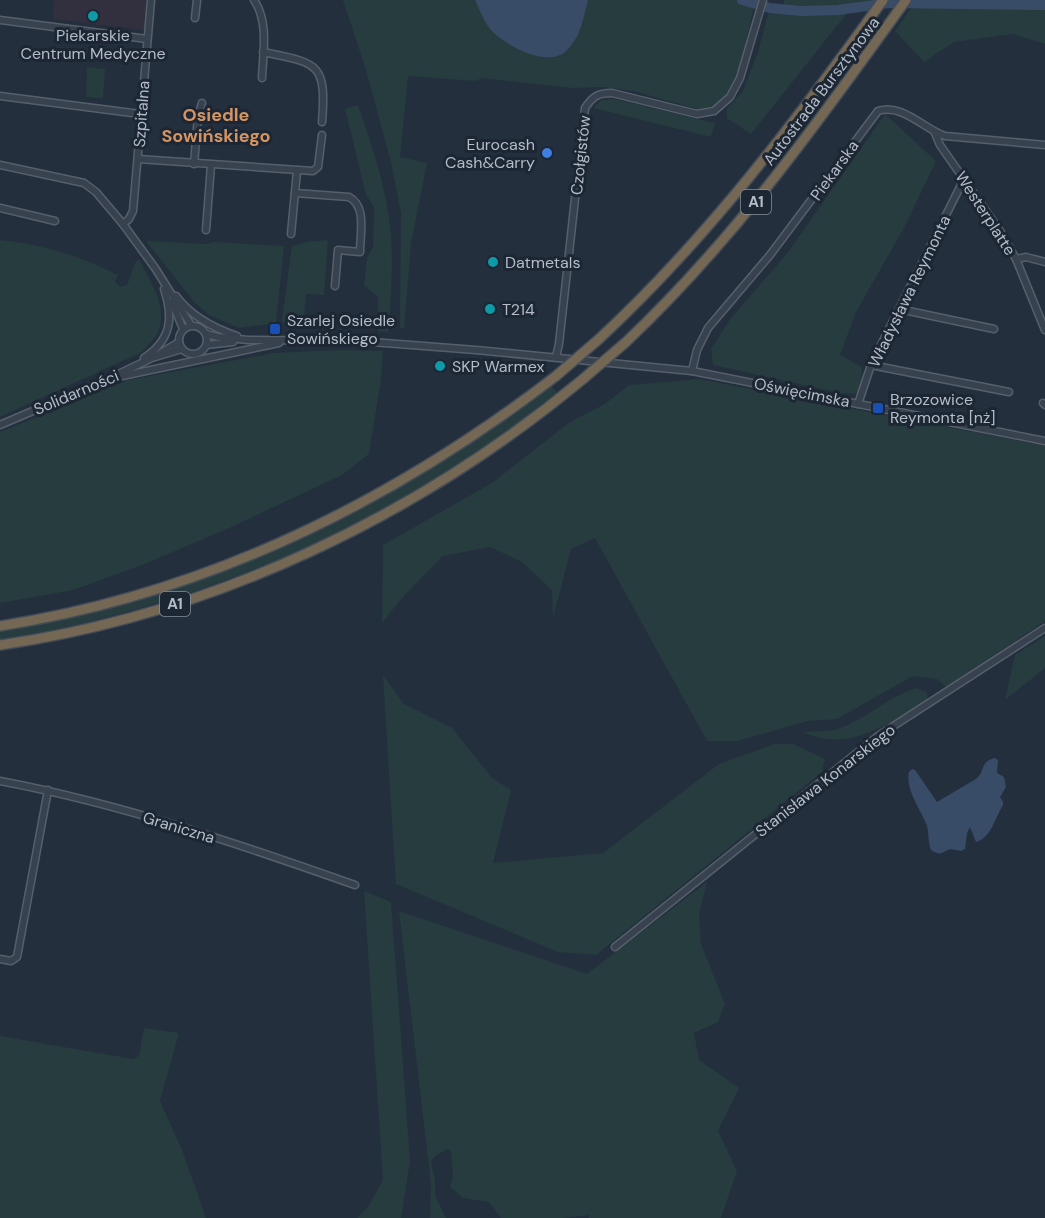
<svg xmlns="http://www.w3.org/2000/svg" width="1045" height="1218" font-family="'DM Sans',sans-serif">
	<rect width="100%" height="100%" fill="#242f3e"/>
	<path fill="#32303f" d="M54,0H146L144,30L53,19Z"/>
	<g fill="#263c3f">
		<path d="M343,0H735L754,6C749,28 738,87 721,101C715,106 706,108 698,109L633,91L603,87L572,88L481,78L476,81L408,76L400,157L427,163L411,243L404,329L400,328L401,214L392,166L366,70Z"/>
		<path d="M784,0H872L870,3C841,6 813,8 784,6Z"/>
		<path d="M914,4L1045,8V44L1013,34L954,42L924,62L895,31Z"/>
		<path d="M769,10L789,14L847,13L751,134L727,118V109L743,91L758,52Z"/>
		<path d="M87,67L105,69L103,98L86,97Z"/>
		<path d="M614,99L715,123L711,137L593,108L602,100Z"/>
		<path d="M358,105C371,144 386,185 390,226C394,261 391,297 388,332L378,331V297L364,285L367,258L373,247L374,207L366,194L345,109Z"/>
		<path d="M885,114L936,161L904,228L856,312L840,355L862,367L861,394L840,393L713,365L711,349L731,318L786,255Z"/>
		<path d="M0,240C46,245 77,255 118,275L115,282L120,287L127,285L135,263L139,259C150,282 170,308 157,334C154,340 147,346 142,352L0,417Z"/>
		<path d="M328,240L324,295L306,294L303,327H294L282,321L292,246L308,242Z"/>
		<path d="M146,241L206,244L214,242L284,246L276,323L239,328L209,315L195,303Z"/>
		<path d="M343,350L383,351L381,379L369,454L342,475L227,529L142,565L73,590L0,603V432L128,380L274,353Z"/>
		<path d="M699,379L1045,446V621L946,687L937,679L913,676L837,719L808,721L737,741H707L595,538L571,549L553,618L552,590L522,562L490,547L443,556L401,599L382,623L383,545L492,483L570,422L605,404L629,385Z"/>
		<path d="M551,385L558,394C386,526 213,602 0,641V631C207,594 384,513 551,385Z"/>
		<path d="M1045,636V668L1005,700L1015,655Z"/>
		<path d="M383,675L404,704L452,728L492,778L511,790L493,863L603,853L719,764L774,744H793L825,759L822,772L596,955L558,952L396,884Z"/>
		<path d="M917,688L927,693L928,700C889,723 849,754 803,732C814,731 827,732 837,729C866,720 888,696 917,688Z"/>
		<path d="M707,882L699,913L701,944L725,1004L718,1022L694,1033L699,1060L739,1088L718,1131L737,1171L721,1218H589V1215L563,1218H501L489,1202L463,1198L450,1187L453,1177L451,1151L447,1149L434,1157L431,1162L435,1179V1196L446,1218H430L431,1184L399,911L587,974Z"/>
		<path d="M364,891L391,902L410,1160L401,1218H357L369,1206L383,1180Z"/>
		<path d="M144,1028L179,1033L160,1101L182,1150L206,1218H0V1036L133,1059L139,1056Z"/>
	</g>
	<g fill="#394c67">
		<path d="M475,0H588C583,19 581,37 566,51C548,68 509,47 494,33C485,25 480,10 475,0Z"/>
		<path d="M995,758L998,760L997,773L1004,777L1006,787L1000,797L1003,802V805C995,818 991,838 976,842L970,827L967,833L965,849L961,851L951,849C940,852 943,857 931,850C928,842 929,834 927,826C921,809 905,790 909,772L912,769L915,770L937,802L976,779C986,771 979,762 995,758Z"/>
	</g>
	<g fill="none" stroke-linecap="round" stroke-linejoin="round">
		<path stroke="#394c67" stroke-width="10" d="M742,0L770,8L801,11L838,10L889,3L1045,5"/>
		<g stroke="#565f6c" stroke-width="9">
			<g id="minor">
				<path d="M254,0C269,22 263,53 262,78"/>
				<path d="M195,18L197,0"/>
				<path d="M0,20L147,39"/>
				<path d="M263,52C317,63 327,62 322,122"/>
				<path d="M0,96L140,114"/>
				<path d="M935,133L940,145L1000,231L1016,259L1045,330"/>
				<path d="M138,159L313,171L318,167L322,135"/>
				<path d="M194,164L198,116L202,103"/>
				<path d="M0,165L84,183L96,192L123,224L155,268L191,325"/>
				<path d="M295,193L349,197C367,206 360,234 360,252L338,250L335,286"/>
				<path d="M0,208L55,221"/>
				<path d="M123,224L129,219L133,211L151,0"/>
				<path d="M206,230L211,165"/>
				<path d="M291,234L297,171"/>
				<path d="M1016,259L1026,257L1045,262"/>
				<path d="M176,296C191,316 213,328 237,336"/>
				<path d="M172,302L183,329"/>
				<path d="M899,309L994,329"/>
				<circle cx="193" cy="340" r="14"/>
				<path d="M206,334L218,337L248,340L359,341L476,350L692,371L1045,441"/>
				<path d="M206,345L233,342"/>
				<path d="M155,357L182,349"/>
				<path d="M556,357L559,344L585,108C593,96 598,93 612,93L697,114L714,111L730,97L740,78L763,0"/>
				<path d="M144,358C171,340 174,318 164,289"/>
				<path d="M871,365L1009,392"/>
				<path d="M692,371L697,350L708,328L770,255L878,111C902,103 924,129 945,136L1045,145"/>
				<path d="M122,376L279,343"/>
				<path d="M1043,403L1045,405"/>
				<path d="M858,404L871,365L964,179"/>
				<path d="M0,425L110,378L152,358L179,342"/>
				<path d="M0,781C121,804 239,844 355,885"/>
				<path d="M615,947L878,736L1045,628"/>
				<path d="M0,959L11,961L17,957L48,790"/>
			</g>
		</g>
		<g stroke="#434c59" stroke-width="12">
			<g id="highway">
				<path d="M599,339C709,237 796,121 883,0"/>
				<path d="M626,342C734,240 820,120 906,0"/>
				<path d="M0,626C205,594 392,502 556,376"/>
				<path d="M0,645C214,614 418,516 583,379"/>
			</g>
		</g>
		<use href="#minor" stroke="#38414e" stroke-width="6"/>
		<use href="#highway" stroke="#746855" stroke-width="9"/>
		<g stroke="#434c59" stroke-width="12" stroke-linecap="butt">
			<g id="highway-bridge">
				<path d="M556,376L599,339"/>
				<path d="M583,379L626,342"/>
			</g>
		</g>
		<use href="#highway-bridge" stroke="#746855" stroke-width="9"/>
	</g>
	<g fill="#0f9aa8" stroke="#1d2633" stroke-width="2">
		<circle cx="93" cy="16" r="6"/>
		<circle cx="493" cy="262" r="6"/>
		<circle cx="490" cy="309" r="6"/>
		<circle cx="440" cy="366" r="6"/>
	</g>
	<circle fill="#3f7fe0" stroke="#1d2633" stroke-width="2" cx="547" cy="153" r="6"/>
	<g fill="#1a4fb4" stroke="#1d2633" stroke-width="2">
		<rect x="269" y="323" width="12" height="12" rx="3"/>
		<rect x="872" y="402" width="12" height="12" rx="3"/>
	</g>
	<g text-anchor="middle" stroke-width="6" stroke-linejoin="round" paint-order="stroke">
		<g fill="#1d2633" stroke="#878f9c" stroke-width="1.5">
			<rect x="741" y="190" width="30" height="24" rx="4.5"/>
			<rect x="160" y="592" width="30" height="24" rx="4.5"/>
		</g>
		<g font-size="15" font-weight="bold" fill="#b4bcc9">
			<text x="756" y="207">A1</text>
			<text x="175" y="609">A1</text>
		</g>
		<g font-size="16" fill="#b4bcc9" stroke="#1d2633" text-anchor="start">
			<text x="93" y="41" text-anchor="middle">Piekarskie<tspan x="93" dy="18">Centrum Medyczne</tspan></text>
			<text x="535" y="150" text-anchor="end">Eurocash<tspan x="535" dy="18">Cash&amp;Carry</tspan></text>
			<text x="505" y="268">Datmetals</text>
			<text x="502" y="315">T214</text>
			<text x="287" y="326">Szarlej Osiedle<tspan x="287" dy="18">Sowińskiego</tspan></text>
			<text x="452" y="372">SKP Warmex</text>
			<text x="890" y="405">Brzozowice<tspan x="890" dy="18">Reymonta [nż]</tspan></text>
		</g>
		<g font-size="16" fill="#b4bcc9" stroke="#1d2633">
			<text transform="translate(821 91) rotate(-53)" y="6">Autostrada Bursztynowa</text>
			<text transform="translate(141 114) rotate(-86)" y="6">Szpitalna</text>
			<text transform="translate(580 155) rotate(-84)" y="6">Czołgistów</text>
			<text transform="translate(834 170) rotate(-54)" y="6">Piekarska</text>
			<text transform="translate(986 213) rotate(57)" y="6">Westerplatte</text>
			<text transform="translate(909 291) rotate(-64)" y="6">Władysława Reymonta</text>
			<text transform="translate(76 392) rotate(-23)" y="6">Solidarności</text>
			<text transform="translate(802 392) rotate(11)" y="6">Oświęcimska</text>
			<text transform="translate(825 780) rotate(-38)" y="6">Stanisława Konarskiego</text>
			<text transform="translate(179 827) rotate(17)" y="6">Graniczna</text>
		</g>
		<g font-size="18" font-weight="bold" fill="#d59563" stroke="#1d2633">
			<text x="216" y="121">Osiedle<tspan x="216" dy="21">Sowińskiego</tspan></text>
		</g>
	</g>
</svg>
